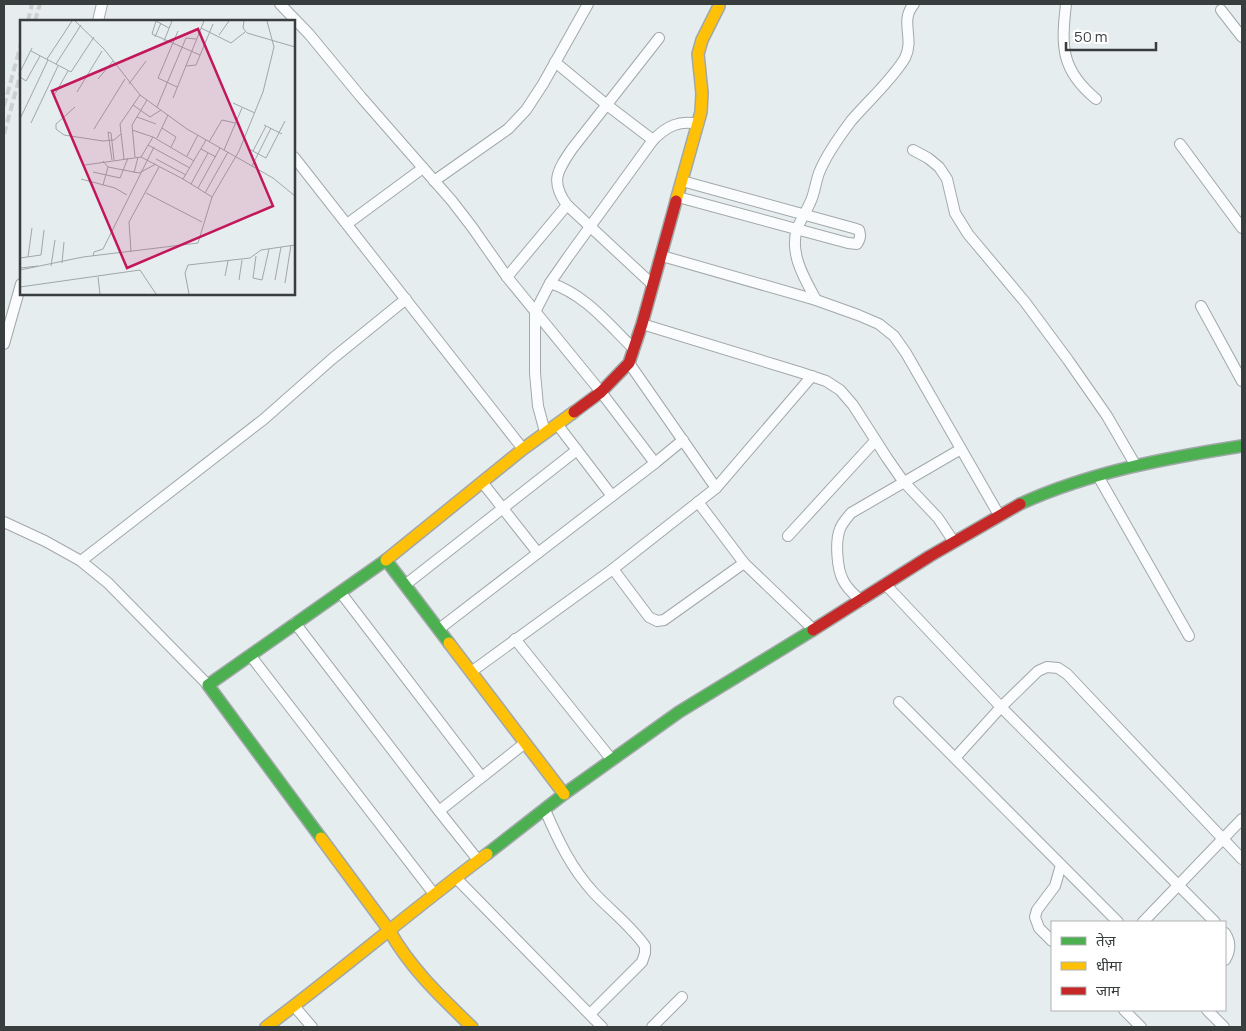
<svg xmlns="http://www.w3.org/2000/svg" width="1246" height="1031" font-family="Manrope,'Noto Sans Devanagari',sans-serif">
	<rect width="100%" height="100%" fill="#e6edef"/>
	<g fill="none" stroke-linecap="round" stroke-linejoin="round">
		<g stroke="#a2a8a9" stroke-width="12">
			<g id="street">
				<path d="M280,4L309,34L361,97L452,201L472,227L507,277L601,392L655,463"/>
				<path d="M1066,4C1061,47 1061,70 1096,99"/>
				<path d="M1221,10L1242,37"/>
				<path d="M98,21L102,4"/>
				<path d="M555,62L607,105L653,140"/>
				<path d="M1180,144L1242,228"/>
				<path d="M913,150L928,158L939,167L947,179L955,213L968,234L1025,302L1068,360L1107,416L1136,466"/>
				<path d="M294,157L523,449"/>
				<path d="M434,181L508,129L526,110L543,84L588,4"/>
				<path d="M678,197L848,243L857,244C860,239 861,236 859,230L853,228L682,181"/>
				<path d="M347,224L423,168"/>
				<path d="M662,256L816,300L858,315L879,324L894,336L906,353L999,515"/>
				<path d="M507,277L567,205"/>
				<path d="M550,283C585,294 609,325 634,349"/>
				<path d="M653,285L567,205C550,182 557,171 572,149L659,38"/>
				<path d="M816,300C805,279 789,254 797,229C801,219 808,209 812,198C815,190 816,181 819,173C826,155 839,137 851,121C868,101 892,80 905,58C915,38 899,21 914,4"/>
				<path d="M1201,306L1242,381"/>
				<path d="M642,324L799,372L826,381L840,390L853,405L887,458L903,481L938,518L954,542"/>
				<path d="M4,344L21,284"/>
				<path d="M557,424L612,496"/>
				<path d="M545,432L538,406L535,373V312L550,283L568,257L653,140C667,126 679,120 698,124"/>
				<path d="M1098,476L1189,636"/>
				<path d="M482,482L538,553"/>
				<path d="M716,488L812,376"/>
				<path d="M698,502L744,563L814,630"/>
				<path d="M4,522L45,541L81,561L108,583L208,685"/>
				<path d="M788,536L875,441"/>
				<path d="M81,561L264,419L332,359L406,299"/>
				<path d="M613,569L649,617L657,621L664,620L744,563"/>
				<path d="M885,584L1001,707L1215,922"/>
				<path d="M405,585L577,450"/>
				<path d="M341,593L481,776"/>
				<path d="M861,601C855,595 847,589 843,580C837,569 835,541 840,529C842,523 847,518 851,513L961,449"/>
				<path d="M295,623L439,811L478,860"/>
				<path d="M439,629L655,463L683,440"/>
				<path d="M515,639L612,760"/>
				<path d="M250,655L434,894"/>
				<path d="M471,672L613,569L716,488L629,363"/>
				<path d="M899,702L1118,922"/>
				<path d="M955,758L1001,707L1038,671L1047,667L1058,668L1067,674L1242,859"/>
				<path d="M545,810C558,840 571,868 594,893C610,910 631,926 645,946V953L642,962L590,1014"/>
				<path d="M439,811L525,743"/>
				<path d="M456,878L602,1027"/>
				<path d="M1143,922L1242,819"/>
				<path d="M1225,933C1231,942 1231,950 1225,960"/>
				<path d="M1052,941L1039,928L1035,917L1037,910L1055,886L1061,865"/>
				<path d="M294,1006L312,1027"/>
				<path d="M1124,1010L1141,1027"/>
				<path d="M1207,1010L1224,1027"/>
				<path d="M652,1027L682,997"/>
			</g>
		</g>
		<g stroke="#a2a8a9" stroke-width="14">
			<g id="fast">
				<path d="M1020,504C1090,472 1166,458 1242,446"/>
				<path d="M321,838L208,685L386,560L449,643"/>
				<path d="M487,854L564,794L679,712L813,630"/>
			</g>
		</g>
		<g stroke="#a2a8a9" stroke-width="14">
			<g id="slow">
				<path d="M676,201L701,112L702,93L698,54L702,40L719,6"/>
				<path d="M386,560L523,449L574,412"/>
				<path d="M449,643L564,794"/>
				<path d="M321,838L389,930C410,968 441,997 472,1027"/>
				<path d="M266,1027C341,971 412,910 487,854"/>
			</g>
		</g>
		<g stroke="#a2a8a9" stroke-width="14">
			<g id="jam">
				<path d="M574,412L601,392L629,363L642,324L676,201"/>
				<path d="M813,630L930,556L1020,504"/>
			</g>
		</g>
		<use href="#street" stroke="#fbfcfd" stroke-width="10"/>
		<use href="#fast" stroke="#4caf50" stroke-width="11"/>
		<use href="#slow" stroke="#ffc107" stroke-width="11"/>
		<use href="#jam" stroke="#c62828" stroke-width="11"/>
		<g stroke="#cdcfd0" stroke-width="4" stroke-dasharray="8 4" stroke-linecap="butt">
			<path d="M28,21L32,4"/>
			<path d="M35,21L40,4"/>
			<path d="M4,106L21,44"/>
			<path d="M4,134L21,72"/>
		</g>
	</g>
	<g transform="translate(20 20)">
		<rect width="275" height="275" fill="#e6edef"/>
		<path fill="none" stroke="#a0a7a8" stroke-width="1" d="M55,1L84,29L120,75L167,109L253,158L275,176M224,1L223,8L227,13L275,27M149,8L136,1L132,14L180,35M181,8L211,23L225,12M199,15L209,1M135,17L141,3M144,21L152,1M11,31L51,52L74,17M27,39L52,1M36,44L61,5M166,46L176,45L193,4M0,52L12,28M0,57L6,61L20,36M78,59L93,41M109,64L126,41M157,67L138,58L158,11M57,72L82,31M35,74L48,51M153,78L184,1M213,83L235,93M113,85L130,97L141,90M55,87L36,104V109L44,115L83,121L94,120L101,114M137,87L166,18L176,19M117,97L136,104M0,99L28,40M11,103L38,46M244,105L262,114M142,108L156,117L151,127M74,109L105,59M112,110L133,117M91,113L88,112L92,140M91,113L94,140M137,118L148,95M186,120L163,159L192,177L219,131L243,72L254,27L247,1M189,122L202,100L215,103M128,125L170,148M181,129L196,137M229,129L246,138L265,101M204,130L222,88M233,131L246,106M167,136L178,115M115,137L112,105L127,80M121,137L133,117L174,141M104,139L100,104L120,75M136,139L166,155M83,141L88,147L119,153L136,144M65,145L121,137L163,159M232,146L251,108M73,152L100,158L108,138M114,153L118,137M61,159L95,168L107,175M171,164L188,133M83,165L88,147M178,168L200,128M126,173L182,202M185,173L208,132M111,232L109,202L139,147M73,236L74,232L83,229L134,127M236,236L233,258L242,260L249,229M8,237L12,208M0,238L21,235L24,210M42,243L44,222M31,246L35,220M0,248L18,246M0,250L63,237L178,223L192,177M205,256L208,241M78,257L80,274M219,260L222,240M255,260L261,227M265,263L271,225M0,267L120,250L136,274M169,274L165,253L168,245L230,238L241,230L275,225"/>
		<path fill="#c2185b" fill-opacity="0.15" stroke="#c2185b" stroke-width="2.5" d="M178,9L253,186L107,248L32,71Z"/>
		<rect width="275" height="275" fill="none" stroke="#383d3e" stroke-width="2.5"/>
	</g>
	<rect width="1246" height="1031" fill="none" stroke="#383d3e" stroke-width="10"/>
	<rect x="1051" y="921" width="175" height="90" fill="#ffffff" stroke="#afb1b2"/>
	<rect x="1061" y="937" width="25" height="8" fill="#4caf50" stroke="#afb1b2"/>
	<text x="1096" y="946" font-size="15" fill="#383d3e">तेज़</text>
	<rect x="1061" y="962" width="25" height="8" fill="#ffc107" stroke="#afb1b2"/>
	<text x="1096" y="971" font-size="15" fill="#383d3e">धीमा</text>
	<rect x="1061" y="987" width="25" height="8" fill="#c62828" stroke="#afb1b2"/>
	<text x="1096" y="996" font-size="15" fill="#383d3e">जाम</text>
	<path d="M1066 42v8h90v-8" fill="none" stroke="#383d3e" stroke-width="2.5"/>
	<text x="1074" y="42" font-size="15" fill="#383d3e" stroke="#ffffff" stroke-width="4" paint-order="stroke">50 m</text>
</svg>
